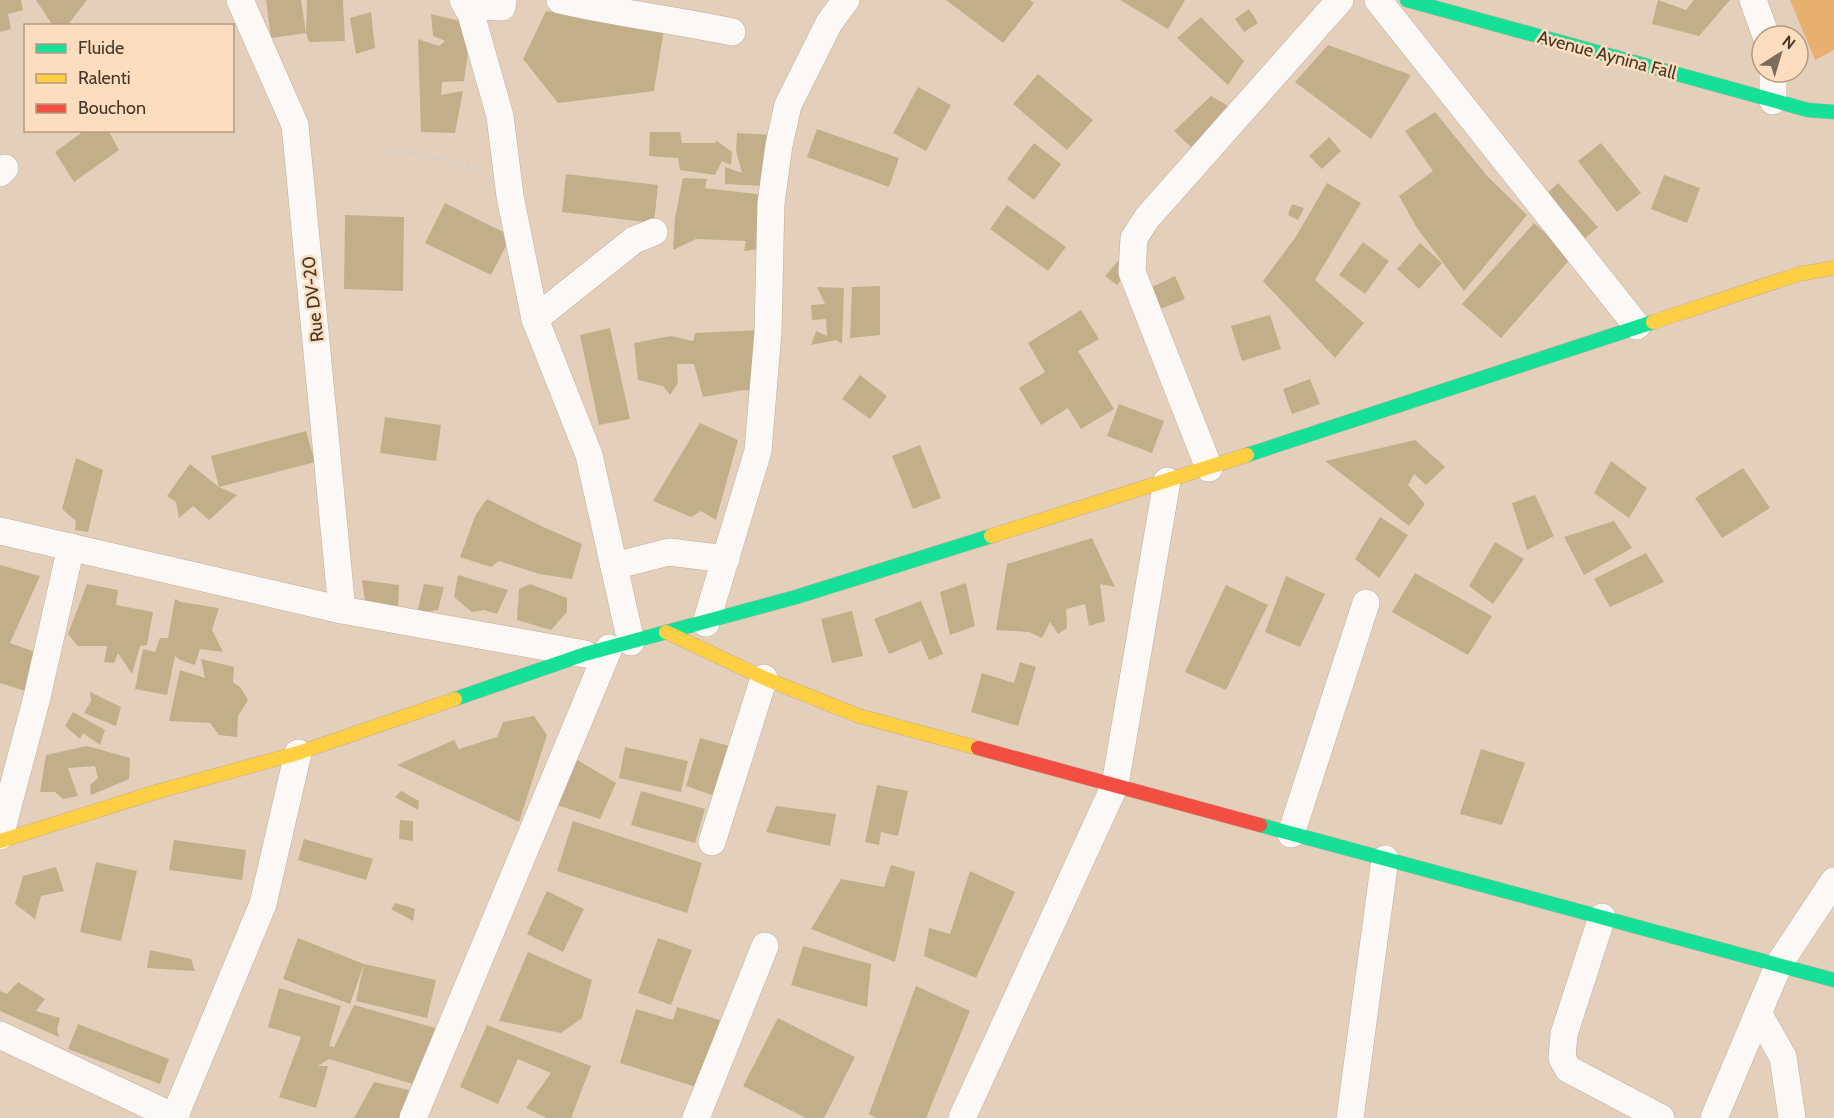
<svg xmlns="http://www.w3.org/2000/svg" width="1834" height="1118" font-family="Cabin,sans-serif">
	<rect width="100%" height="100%" fill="#e4cfba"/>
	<path fill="#e7b06f" d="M1790,0H1834V50L1815,60Z"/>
	<g fill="#c2af8a">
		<path d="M0,0H21L23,10L8,14L11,29L0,32Z"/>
		<path d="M36,0H87L67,26H53Z"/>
		<path d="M266,0H301L306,33L271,38Z"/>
		<path d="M307,0H343L345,41L309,42L306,33Z"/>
		<path d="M946,0H1030L1034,3L1003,43Z"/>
		<path d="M1120,0H1185L1168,29Z"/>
		<path d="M1658,0L1686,10L1694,0H1730L1699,36L1652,24Z"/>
		<path d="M1249,9L1258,23L1244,32L1235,19Z"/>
		<path d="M546,11L664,29L654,91L558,103L523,59Z"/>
		<path d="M371,12L375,48L356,54L350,18Z"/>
		<path d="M431,14L472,24L464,81L442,82L441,95L463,91L455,133L421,132L418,39L439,46L445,41L433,36Z"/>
		<path d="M1201,17L1244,61L1228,85L1177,38Z"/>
		<path d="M1328,45L1411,75L1371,139L1295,82Z"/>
		<path d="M1038,74L1093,120L1067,150L1013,104Z"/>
		<path d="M918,87L951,105L926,151L893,133Z"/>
		<path d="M1211,96L1235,110L1195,151L1174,131Z"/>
		<path d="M1435,112L1488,177L1527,215L1464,291L1417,228L1399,196L1433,171L1405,131Z"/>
		<path d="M817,129L899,158L889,187L807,157Z"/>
		<path d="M85,130H108L119,150L74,182L55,152Z"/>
		<path d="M650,132H680L682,143H714L717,141L732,152L731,165L722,161L715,175L680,170L678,158L649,156Z"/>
		<path d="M737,133L771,135L764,186L725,184V167L742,173L736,151Z"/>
		<path d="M1329,137L1341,151L1322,169L1309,156Z"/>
		<path d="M1034,143L1061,164L1034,200L1007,179Z"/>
		<path d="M1601,143L1641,193L1617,212L1578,161Z"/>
		<path d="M566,174L658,185L654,223L562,212Z"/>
		<path d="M1664,175L1700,188L1687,223L1651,209Z"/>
		<path d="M683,178L707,179L705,188L765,195L760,249L744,251L746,241L696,239L673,250L675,218Z"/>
		<path d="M1327,183L1361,203L1315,280L1364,323L1335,358L1263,281L1297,235Z"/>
		<path d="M1558,183L1598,227L1582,241L1543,197Z"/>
		<path d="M445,203L511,236L491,275L425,243Z"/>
		<path d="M1292,204L1304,208L1298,220L1288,215Z"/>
		<path d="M1007,205L1066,247L1048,271L990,229Z"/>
		<path d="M345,215L404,217L403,291L344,289Z"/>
		<path d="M1534,223L1572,257L1501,338L1462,304Z"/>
		<path d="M1363,242L1389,261L1365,294L1339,275Z"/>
		<path d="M1420,243L1442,263L1419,289L1397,269Z"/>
		<path d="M1118,261L1129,270L1117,285L1105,276Z"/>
		<path d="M1175,276L1185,299L1161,309L1152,287Z"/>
		<path d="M880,286V335L850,338L852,287Z"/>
		<path d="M817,287L844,288L842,344L836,340L811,345L816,331L827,336L826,319L812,320L811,305L825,304Z"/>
		<path d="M1081,310L1099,339L1078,351L1114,409L1081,429L1068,408L1041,425L1019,388L1045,372L1028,343Z"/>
		<path d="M1270,315L1281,349L1242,361L1231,326Z"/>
		<path d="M610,328L630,419L599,425L580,335Z"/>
		<path d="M762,330L759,392L744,390L703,397L694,364H677L678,383L670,395L663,386L638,380L634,343L671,336L693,341L695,333Z"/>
		<path d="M860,375L887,396L870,419L842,399Z"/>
		<path d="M1310,379L1320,404L1292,414L1283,389Z"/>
		<path d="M1119,404L1164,421L1152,453L1107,436Z"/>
		<path d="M385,417L441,425L436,461L380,453Z"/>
		<path d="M700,423L738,440L716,520L701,511L691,517L653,501Z"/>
		<path d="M306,431L315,462L219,487L237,495L209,520L193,506L179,518L176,502L167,496L190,464L219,487L211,456Z"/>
		<path d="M1415,440L1445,467L1426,485L1414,474L1408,485L1425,504L1409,526L1325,461Z"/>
		<path d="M920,445L941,498L913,509L892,456Z"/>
		<path d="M76,458L103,470L88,532L75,530L76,521L62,509Z"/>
		<path d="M1611,461L1647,488L1629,518L1594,493Z"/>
		<path d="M1743,468L1770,508L1722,538L1695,498Z"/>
		<path d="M1535,495L1554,536L1527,550L1512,503Z"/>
		<path d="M487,499L541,526L582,544L572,579L539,574L499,561L491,567L460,557L476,514Z"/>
		<path d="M1380,517L1408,535L1379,578L1355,559Z"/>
		<path d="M1614,521L1632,548L1584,575L1564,537Z"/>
		<path d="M1092,538L1115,587L1100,584L1105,621L1089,626L1085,604L1066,609L1067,628L1058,634L1050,622L1042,638L1029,632L996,630L1007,564Z"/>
		<path d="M1495,542L1524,559L1493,604L1469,586Z"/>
		<path d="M1646,553L1664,582L1610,607L1594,579Z"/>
		<path d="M0,565L40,576L10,643L44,655L35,694L0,683Z"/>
		<path d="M1415,573L1492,616L1468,655L1392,612Z"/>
		<path d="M458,575L508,590L497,614L484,610L472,612L454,597Z"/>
		<path d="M1286,576L1325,594L1300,647L1265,632Z"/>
		<path d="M362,580L399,585L398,611L366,609Z"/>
		<path d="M966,583L975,626L950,635L940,592Z"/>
		<path d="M87,584L118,590L116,605L153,612L147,645L140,646L132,674L118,653L114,663L104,662L107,646H78L68,634Z"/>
		<path d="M424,584L444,587L438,610L417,613Z"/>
		<path d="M530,584L567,598V612L551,630L517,620L519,589Z"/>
		<path d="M1226,585L1268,605L1226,690L1185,672Z"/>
		<path d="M175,599L181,602L219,608L212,630L223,652L200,649L195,665L180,660L175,656L167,695L135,689L143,649L155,652L160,638H168Z"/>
		<path d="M921,601L943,654L929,660L921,641L889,654L874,619Z"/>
		<path d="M852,611L863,656L832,663L821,619Z"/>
		<path d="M201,659L234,667L233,682L240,687L248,700L238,716L237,737L219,735L210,723L169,721L180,670L205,678Z"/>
		<path d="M1020,662L1036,667L1018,726L971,712L982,673L1014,683Z"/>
		<path d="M90,692L121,707L116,726L84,713L91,701Z"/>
		<path d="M73,712L105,730L100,745L83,733L80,739L65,726Z"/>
		<path d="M534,716L547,735L519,822L397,765L454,740L459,749L497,737L503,722Z"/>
		<path d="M700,738L729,746L715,796L686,786Z"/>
		<path d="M87,746L130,758L129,779L91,795L90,785L98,778L95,766L68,768L78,796L63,799L55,792H40L46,755Z"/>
		<path d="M625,747L688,761L681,792L619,778Z"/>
		<path d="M1481,749L1525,763L1502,825L1460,814Z"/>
		<path d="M574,758L616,783L600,819L554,804Z"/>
		<path d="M877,785L908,791L898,836L881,832L879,845L865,842Z"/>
		<path d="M401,791L419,801L418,810L395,797Z"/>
		<path d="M641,791L705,809L695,843L631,825Z"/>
		<path d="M776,806L836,814L830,846L766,832Z"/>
		<path d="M400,820L413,821V841L399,839Z"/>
		<path d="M573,821L702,863L687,913L557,871Z"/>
		<path d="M304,839L373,859L366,880L298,860Z"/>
		<path d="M174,840L246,850L242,880L169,870Z"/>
		<path d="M96,862L137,871L121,941L80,932Z"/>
		<path d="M891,865L915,872L895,962L811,929L841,879L884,887Z"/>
		<path d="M56,867L64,891L41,896L35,919L15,904L23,876Z"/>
		<path d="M970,871L1015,892L976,978L924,956L929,928L950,934Z"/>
		<path d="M547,891L584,909L563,952L527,934Z"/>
		<path d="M396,903L415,909L413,921L391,909Z"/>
		<path d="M298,938L364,964L436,980L427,1018L356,1001L364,964L350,1004L283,979Z"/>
		<path d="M658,938L692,950L671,1005L638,993Z"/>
		<path d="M803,946L871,964L867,1007L791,985Z"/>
		<path d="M150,950L191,959L195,971L147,968Z"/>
		<path d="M528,952L592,980L582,1018L561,1033L499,1021Z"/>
		<path d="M18,982L45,999L36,1011L60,1018L57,1029L59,1037L0,1011V991L7,994Z"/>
		<path d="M916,986L970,1011L926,1118H876L869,1114Z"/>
		<path d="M279,988L341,1006L329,1046L334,1047L354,1005L439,1029L423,1087L329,1059L318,1066H328L316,1108L279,1097L301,1037L268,1027Z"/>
		<path d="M677,1007L720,1020L699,1088L620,1063L636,1009L673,1020Z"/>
		<path d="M778,1018L855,1057L824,1118H806L743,1086Z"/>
		<path d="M78,1024L169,1059L160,1084L68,1049Z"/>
		<path d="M487,1025L591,1066L571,1118H547L526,1108L551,1073L518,1059L498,1104L460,1087Z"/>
		<path d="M374,1082L409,1090L399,1118H354Z"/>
	</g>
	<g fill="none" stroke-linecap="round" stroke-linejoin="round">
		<g stroke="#beae9e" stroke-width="28">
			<g id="street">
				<path d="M240,0L295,125L342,610"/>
				<path d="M463,0L471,14L500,116L510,196L535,319L589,455L631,642"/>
				<path d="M560,0C617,13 675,20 732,32"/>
				<path d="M1378,0L1637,326"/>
				<path d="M1753,0L1766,36"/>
				<path d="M466,5L502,7L503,0"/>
				<path d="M1773,101V72"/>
				<path d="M0,173L5,168"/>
				<path d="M535,319L634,240L654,232"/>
				<path d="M1209,468L1132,272L1134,238L1147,218L1340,0"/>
				<path d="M0,531L342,610L585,654"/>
				<path d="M614,566L669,552L726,559"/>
				<path d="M706,623L758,451L768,332L771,203L779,145L788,105L829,23L846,0"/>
				<path d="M1291,834L1366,603"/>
				<path d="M0,836L37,697L71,547"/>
				<path d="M712,842L764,678"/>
				<path d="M1602,917L1564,1034L1562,1058L1568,1069L1661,1118"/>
				<path d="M1758,1013L1783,1057L1792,1118"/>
				<path d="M0,1035L176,1118"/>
				<path d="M174,1118L263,904L298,753"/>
				<path d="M413,1118L609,648"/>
				<path d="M696,1118L765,946"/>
				<path d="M962,1118L1115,785L1167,481"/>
				<path d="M1350,1118L1385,859"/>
				<path d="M1714,1118L1779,964L1834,881"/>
			</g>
		</g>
		<g stroke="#beae9e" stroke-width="15">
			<g id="fast">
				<path d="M1407,0L1808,110L1834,112"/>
				<path d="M1247,455L1653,322"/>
				<path d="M455,699L585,654L796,597L991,536"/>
				<path d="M1260,825L1834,980"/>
			</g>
		</g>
		<g stroke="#beae9e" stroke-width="15">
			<g id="slow">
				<path d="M1653,322L1799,274L1834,268"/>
				<path d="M991,536L1247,455"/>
				<path d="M666,632L764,678L859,716L978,748"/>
				<path d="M0,841L156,792L298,753L455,699"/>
			</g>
		</g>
		<g stroke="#beae9e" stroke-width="15">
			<path id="jam" d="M978,748L1260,825"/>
		</g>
		<path stroke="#d6cfc8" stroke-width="4" stroke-dasharray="3 3" stroke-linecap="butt" d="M384,149L421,155L477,168"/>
		<use href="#street" stroke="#fbf8f5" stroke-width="27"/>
		<use href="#fast" stroke="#16e098" stroke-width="14"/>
		<use href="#slow" stroke="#ffcf43" stroke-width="14"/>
		<use href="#jam" stroke="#f24e42" stroke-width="14"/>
	</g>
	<g text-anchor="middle" stroke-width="5" stroke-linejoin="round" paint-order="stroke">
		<g font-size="18" fill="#463727" stroke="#fdddbf">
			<text transform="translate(1607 55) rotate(15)" y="6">Avenue Aynina Fall</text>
			<text transform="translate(313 299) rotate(-96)" y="6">Rue DV-20</text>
		</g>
	</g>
	<rect x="24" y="24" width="210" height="108" fill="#fdddbf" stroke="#b49b82" stroke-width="1.5"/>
	<rect x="36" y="44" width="30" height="9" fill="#16e098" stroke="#b49b82" stroke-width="1.5"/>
	<text x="78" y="54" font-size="18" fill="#463727">Fluide</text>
	<rect x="36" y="74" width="30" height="9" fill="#ffcf43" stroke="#b49b82" stroke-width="1.5"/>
	<text x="78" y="84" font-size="18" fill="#463727">Ralenti</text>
	<rect x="36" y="104" width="30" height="9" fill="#f24e42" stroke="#b49b82" stroke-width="1.5"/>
	<text x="78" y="114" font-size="18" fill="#463727">Bouchon</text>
	<g transform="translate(1780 54) rotate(37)"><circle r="28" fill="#fdddbf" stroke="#b49b82" stroke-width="1.5"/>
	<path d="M0-4.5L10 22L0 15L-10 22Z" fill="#7d6c5a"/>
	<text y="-9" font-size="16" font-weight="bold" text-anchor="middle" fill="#463727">N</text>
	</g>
</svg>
